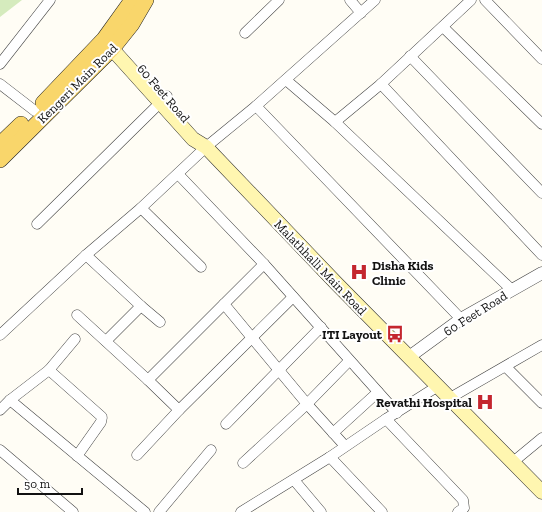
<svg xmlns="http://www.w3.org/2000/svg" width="542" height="512" font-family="'Zilla Slab',serif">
	<rect width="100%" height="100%" fill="#fffdf5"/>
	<path fill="#d5ebbd" d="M0,0H22L0,17Z"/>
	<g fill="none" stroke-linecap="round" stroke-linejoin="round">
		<g stroke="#444" stroke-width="11">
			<g id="minor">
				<path d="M350,0L361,13"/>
				<path d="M485,0L542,59"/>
				<path d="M443,27L542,124"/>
				<path d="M245,33L279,0"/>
				<path d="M410,56L542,193"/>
				<path d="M0,64L50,0"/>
				<path d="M286,80L335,122L512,290"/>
				<path d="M0,84L35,111"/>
				<path d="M381,84L542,255"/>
				<path d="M256,106L461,319"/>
				<path d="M335,122L381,84L471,0"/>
				<path d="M178,174L264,264L397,413"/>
				<path d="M141,208L201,267"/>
				<path d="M37,224L167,96"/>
				<path d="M86,255L141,306L160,322"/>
				<path d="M264,264L224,304L307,404L345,446"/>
				<path d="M77,315L148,380"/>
				<path d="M0,335L86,255L141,208L206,147L256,106L375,0"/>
				<path d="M75,339L49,370L102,417L101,422L77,456"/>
				<path d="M106,341L141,306"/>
				<path d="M506,367L542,403"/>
				<path d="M450,398L542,345"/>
				<path d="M10,400L145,512"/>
				<path d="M0,410L10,400L49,370"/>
				<path d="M179,410L148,380L224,304"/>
				<path d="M386,419L463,500L464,508L458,512"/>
				<path d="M226,424L321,327"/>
				<path d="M333,433L378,392"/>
				<path d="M0,450L73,512"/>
				<path d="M137,455L179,410L293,297"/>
				<path d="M330,457L382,512"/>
				<path d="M513,462L542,438"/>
				<path d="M243,463L307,404L349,361"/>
				<path d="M294,480L321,512"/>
				<path d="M159,512L211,450"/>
				<path d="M241,512L330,457L386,419L438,386"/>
			</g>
		</g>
		<g stroke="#444" stroke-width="13">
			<path id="tertiary" d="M409,357L461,319L542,273"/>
		</g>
		<g stroke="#333" stroke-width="15">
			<path id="secondary" d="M104,40L193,139L206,147L336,283L542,492"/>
		</g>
		<g stroke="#222" stroke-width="16">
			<g id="primary">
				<path d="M43,103L104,39L132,0"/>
				<path d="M0,144L21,124"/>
				<path d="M0,160L112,49L132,24L146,0"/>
			</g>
		</g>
		<use href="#minor" stroke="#fff" stroke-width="10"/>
		<use href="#tertiary" stroke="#fff" stroke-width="12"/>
		<use href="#secondary" stroke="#fff6b0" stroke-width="14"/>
		<use href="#primary" stroke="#f9d66b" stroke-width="15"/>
	</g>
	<defs>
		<g id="hospital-bare" transform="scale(1.38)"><path d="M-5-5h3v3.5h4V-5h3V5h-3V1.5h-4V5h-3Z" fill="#c4262e" stroke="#fff" stroke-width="2.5" paint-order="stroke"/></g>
		<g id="bus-bare" transform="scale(1.38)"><path d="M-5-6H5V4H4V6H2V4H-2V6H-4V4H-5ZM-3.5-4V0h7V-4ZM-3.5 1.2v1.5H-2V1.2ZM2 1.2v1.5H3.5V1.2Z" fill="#c4262e" stroke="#fff" stroke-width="2.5" paint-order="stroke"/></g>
	</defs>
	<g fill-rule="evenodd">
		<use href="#hospital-bare" x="359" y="272"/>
		<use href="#bus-bare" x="395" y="334"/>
		<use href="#hospital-bare" x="485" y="402"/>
	</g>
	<g text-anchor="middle" stroke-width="4" stroke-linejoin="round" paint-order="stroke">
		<g font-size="13" fill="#111" stroke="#fff">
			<text transform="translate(77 83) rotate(-45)" y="5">Kengeri Main Road</text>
			<text transform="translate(164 93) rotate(49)" y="5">60 Feet Road</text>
			<text transform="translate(321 267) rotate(46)" y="5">Malathhalli Main Road</text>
			<text transform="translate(475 313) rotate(-32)" y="5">60 Feet Road</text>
		</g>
		<g font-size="13" font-weight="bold" fill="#111" stroke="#fff" text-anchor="end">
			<text x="372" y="270" text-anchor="start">Disha Kids<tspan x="372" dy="15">Clinic</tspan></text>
			<text x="382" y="339">ITI Layout</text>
			<text x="472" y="407">Revathi Hospital</text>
		</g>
	</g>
	<path d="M18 488v6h64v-6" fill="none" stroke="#111111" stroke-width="2"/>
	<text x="24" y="488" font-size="12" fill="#111111" stroke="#ffffff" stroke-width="3" paint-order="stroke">50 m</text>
</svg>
